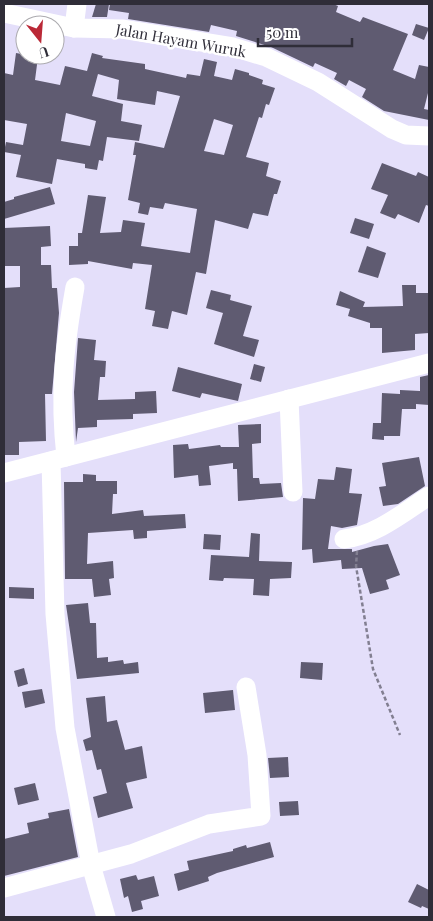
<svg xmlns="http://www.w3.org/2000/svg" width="433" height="921" font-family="'Playfair Display',serif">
	<rect width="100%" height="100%" fill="#e4dffa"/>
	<g fill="#5f5b71" fill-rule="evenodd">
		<path d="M96,4H109L107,17H92Z"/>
		<path d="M110,4H333L338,6L336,12L360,22L363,17L408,34L393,70L415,79L419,65L429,67V89L424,109L429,110V120L384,111L362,97L366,89L349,80L346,86L334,79L337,73L315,63L313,67L271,47L236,36L237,31L211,25L209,32L128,19L129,13L109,10Z"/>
		<path d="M416,24L429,28L424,40L412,35Z"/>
		<path d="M16,53L38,57L35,80L60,85L65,66L87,71L92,53L103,56L102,58L145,64V69L186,78L187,74L200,76L204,59L217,62L214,76L232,80L235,69L249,73V75L263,80L262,84L275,88L269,105L266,104L262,118L259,117L246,157L269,163L266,176L281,181L277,194H274L268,216L253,213L248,229L215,220L206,274L196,272L187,315L172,311L168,329L152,326L155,311L145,309L152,265L133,263L132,269L88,261V264L69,265V246H78V233H82L88,195L106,197L100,233L121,232L123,220L145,223L141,246L190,253L197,209L165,203L163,209L150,207L148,215L138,213L140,203L128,200L136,155H133L135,142L164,148L180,96L157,91L155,105L117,99L119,80L98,74L92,96L123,104L121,121L142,125L139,141L107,137L103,161L99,160L97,170L85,168V164L57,159L52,184L16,177L21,155L4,152L6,142L23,145L27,124L4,120V73L13,75ZM66,113L96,121L90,146L61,141ZM214,119L233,125L224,155L204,151Z"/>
		<path d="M382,163L416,176L418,172L429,177V206L426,205L419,223L398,214L395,219L380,213L388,195L371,189Z"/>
		<path d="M50,187L55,204L4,219V202L14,199V197Z"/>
		<path d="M355,218L374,224L369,239L350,233Z"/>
		<path d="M50,226L51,246L41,247V265H51L52,288H57L59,313L52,394H45L46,441L19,442V455H4V288L20,287V266H5L4,228Z"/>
		<path d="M367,246L386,253L378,278L358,272Z"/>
		<path d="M402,285H416V293H429V333L415,334V350L382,353V328H370V323L348,316L350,309L336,305L340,291L365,302L363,307L403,306Z"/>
		<path d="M211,290L231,295L230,300L252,306L243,336L259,340L254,357L214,344L223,313L206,308Z"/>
		<path d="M78,338L96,340L94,360L106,361L105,377H100L98,400L135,399V392L156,391L157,413L133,414V419L97,420V427L78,428L76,442L74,392Z"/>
		<path d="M254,364L265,367L261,382L250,379Z"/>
		<path d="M178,367L242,384L238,401L202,393L200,398L172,391Z"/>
		<path d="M429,375V405L416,404V409H402L400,436H384V440L372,439L373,423H381L382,393L400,394V390L420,391V377Z"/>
		<path d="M261,424V443L252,444L253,478H259L260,484L281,483L283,497L238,501L237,469H233V463L209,466L211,485L199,486L198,475L174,478L173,445L188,444L189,449L220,445L221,447H239L238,425Z"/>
		<path d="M419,457L425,486L398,504L383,506L379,487L386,486L382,463Z"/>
		<path d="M336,467L352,469L349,493L362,494L357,525L342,528L331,526L328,549H352V552L374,546L388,544L400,575L386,580L389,589L370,594L362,568L342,569L341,560L313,563L312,549L302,550L303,498L315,499L318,479L334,480Z"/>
		<path d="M83,474L96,475V481H117V494H113L112,514L143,510L144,516L185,514L186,528L147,531V538L134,539L133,530L88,533L87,564L113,561L114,578L109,579L111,595L94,597L92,579H65L64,482H83Z"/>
		<path d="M251,533L260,534L259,561L292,562L291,578L270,579L269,596L253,595L254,579L224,578L223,581L209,580L211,555L249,557Z"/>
		<path d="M204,534L221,535L220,550L203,549Z"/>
		<path d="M9,587L34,588V599L9,598Z"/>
		<path d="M88,603L90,623H96L97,658L108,657V662L123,660L124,664L138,662L139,673L77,679L66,605Z"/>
		<path d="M301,662L323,663L322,680L300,678Z"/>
		<path d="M24,668L28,684L18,687L14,671Z"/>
		<path d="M42,689L45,703L25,708L22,692Z"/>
		<path d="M233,690L235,710L205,713L203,693Z"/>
		<path d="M105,696L107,722L117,720L125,750L142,746L147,778L126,783L133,808L98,818L93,797L107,793L101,769L97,770L92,750L86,751L83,740L91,737L86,698Z"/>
		<path d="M288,757L289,777L270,778L268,758Z"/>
		<path d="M35,783L39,800L18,805L14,788Z"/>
		<path d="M298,801L299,815L280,816L279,802Z"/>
		<path d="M69,809L78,857L4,876V839L29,833L27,823L49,818L48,813Z"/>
		<path d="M270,842L274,857L217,873L208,877L209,881L178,891L174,874L189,870L187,861L233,851V849L246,845L247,848Z"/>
		<path d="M136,875L138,880L154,876L159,896L141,901L143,909L132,912L128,896L124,898L120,879Z"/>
		<path d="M417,884L429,890V909L422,906L421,908L408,902Z"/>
	</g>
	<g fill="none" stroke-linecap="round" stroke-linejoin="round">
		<path stroke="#827f91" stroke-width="2.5" stroke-dasharray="4 2.5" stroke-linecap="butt" d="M357,551L356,566L373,669L400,735"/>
		<g stroke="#fff" stroke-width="19">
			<path d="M4,13L74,28L122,29L233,47L266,57L318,82L392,129L406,135L429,136"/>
			<path d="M74,28L77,4"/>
			<path d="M289,399L293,492"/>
			<path d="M66,457C59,394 64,349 75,287"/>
			<path d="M51,461L55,614L65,728L91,865L106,917"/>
			<path d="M4,473L429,363"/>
			<path d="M344,539C375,536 403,513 429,496"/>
			<path d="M4,888L131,854L209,824L261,816L257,755L246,687"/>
		</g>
	</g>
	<g text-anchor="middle" stroke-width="5" stroke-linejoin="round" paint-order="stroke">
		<g font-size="15" fill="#2f2d38" stroke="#fff">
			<text transform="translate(181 41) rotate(10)" y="5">Jalan Hayam Wuruk</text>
		</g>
	</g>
	<rect width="433" height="921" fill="none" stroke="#2f2d38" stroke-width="10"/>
	<g transform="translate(40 40) rotate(163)"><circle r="24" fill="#ffffff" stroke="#acabaf"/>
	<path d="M0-4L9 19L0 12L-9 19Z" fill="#ba2937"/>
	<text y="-8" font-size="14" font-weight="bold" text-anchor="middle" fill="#2f2d38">U</text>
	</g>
	<path d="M258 38v8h94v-8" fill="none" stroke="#2f2d38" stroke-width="2.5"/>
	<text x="266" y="38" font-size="15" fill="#2f2d38" stroke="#ffffff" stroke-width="4" paint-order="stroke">50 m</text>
</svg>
